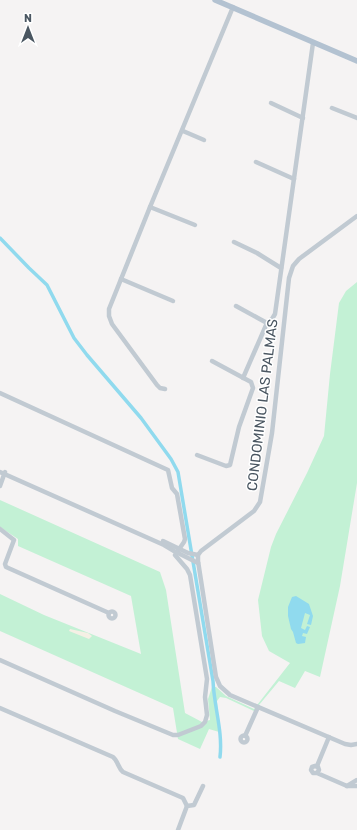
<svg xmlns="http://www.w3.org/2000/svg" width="357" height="830" font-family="Rubik,sans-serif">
	<rect width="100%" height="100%" fill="#f5f3f3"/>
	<path fill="#c3f1d5" d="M357,282V483L340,586L320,677L305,671L295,688L279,681L254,711L226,698L220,697L217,701L219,732L209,729L200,749L178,739L173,708L0,631V594L44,615L141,654L131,596L18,546V539L0,527V500L160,572L166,590L185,713L202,722L210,720L208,699L212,687H216L226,696L254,709L290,663L269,651L262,636L258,600L271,547L276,534L307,473L324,436L330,374L339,303L346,291Z"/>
	<path fill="#f5f0e5" d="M70,629L88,633L92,636L89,639L69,631Z"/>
	<path fill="#90daee" d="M296,596L309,604L313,616L311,625L307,624L310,615L305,613L301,628L305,630L307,626L310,627L307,634L303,633L302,636L306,637L305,643L298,644L296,643L293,632L291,629L288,616V607L292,597Z"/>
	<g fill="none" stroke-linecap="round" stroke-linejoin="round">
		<path stroke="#90daee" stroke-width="3.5" d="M0,238L29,268L47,285L74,338L87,355L141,418L171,459L178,472L213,681C214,707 223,731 220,757"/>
		<g stroke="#c1cad2" stroke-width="4.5">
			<path d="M271,103L303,118"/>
			<path d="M332,108L357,118"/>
			<path d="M183,131L204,140"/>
			<path d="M256,162L294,179"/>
			<path d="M150,207L195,225"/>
			<path d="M357,216L299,259L293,266L289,278L272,433L260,502L254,511L201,551L198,555V561L216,677L220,686L230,695L345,744L351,745L357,744"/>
			<path d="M234,242L257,253L281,268"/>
			<path d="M121,279L173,301"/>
			<path d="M236,306L267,323"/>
			<path d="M243,378L267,323L272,319L275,314L313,43"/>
			<path d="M165,389L160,388L157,385L112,324L109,316V309L150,207L233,7"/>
			<path d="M0,393L168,470L172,488L177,494L185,539L184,542L175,555L187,569L190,575L207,679L205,697L207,715L205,722L201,726L178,735H173L115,711L0,660"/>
			<path d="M197,455L226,466L230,465L239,427L253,388L251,382L212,361"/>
			<path d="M0,472L164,545L174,551L198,563"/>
			<path d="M0,486L5,472"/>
			<path d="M0,529L14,540L5,564L6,567L109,613"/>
			<path d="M163,541L188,553L198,555"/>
			<circle cx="112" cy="615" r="3.5"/>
			<path d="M0,708L113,757C118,761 118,768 123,772L183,798L187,806"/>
			<circle cx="244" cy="739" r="3.5"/>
			<path d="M245,736L258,707"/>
			<path d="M317,766L329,737"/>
			<path d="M317,773L319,770L318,767L315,766L312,767L311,770L313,773H317L347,786H357"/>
			<path d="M347,786L357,780"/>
			<path d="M178,830L187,806L194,805L203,786"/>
		</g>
		<path stroke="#b3c2d1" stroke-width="5.5" d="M215,0L357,61"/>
	</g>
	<g text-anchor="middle" stroke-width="3" stroke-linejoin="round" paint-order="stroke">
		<g font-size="14" fill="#4a5661" stroke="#fff">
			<text transform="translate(262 405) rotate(-83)" y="5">CONDOMINIO LAS PALMAS</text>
		</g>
	</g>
	<g transform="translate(28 28)" stroke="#ffffff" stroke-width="3" paint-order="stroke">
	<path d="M0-3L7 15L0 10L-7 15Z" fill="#4a5661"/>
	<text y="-6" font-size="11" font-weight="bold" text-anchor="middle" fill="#4a5661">N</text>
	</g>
</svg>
